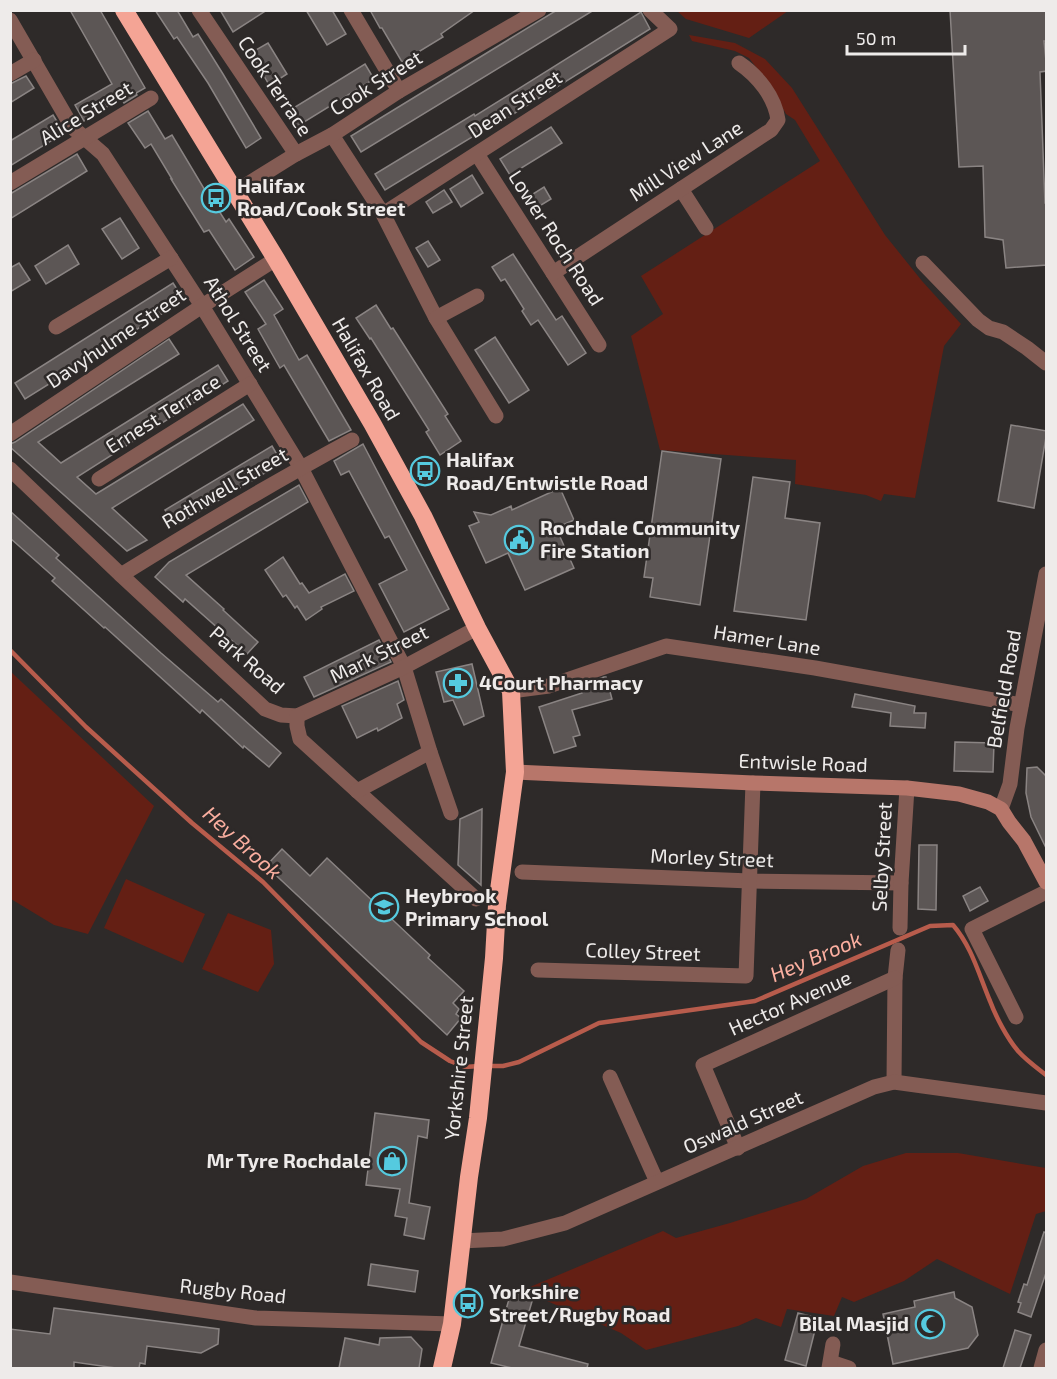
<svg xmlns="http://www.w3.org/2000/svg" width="1057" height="1379" font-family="'Exo 2',sans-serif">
	<rect width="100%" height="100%" fill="#2e2a29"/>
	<g fill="#641f14">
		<path d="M677,11H676H788L749,38L686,19Z"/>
		<path d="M689,35L735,43L765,59L792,88L885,235L922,281L961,324L944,346L915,498L884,494L881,501L866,495L795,484L796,460L660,450L631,336L663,314L641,276L820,161L795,120L786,114L769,84L749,58L735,51L692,41Z"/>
		<path d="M10,671L154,806L88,934L54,925L11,899Z"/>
		<path d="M126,879L205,914L183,963L104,928Z"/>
		<path d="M228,913L271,930L274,964L258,992L202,969Z"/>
		<path d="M906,1153H958L1046,1168V1211L1036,1214L1010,1294L937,1259L904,1281L854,1302L842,1297L834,1316L787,1309L781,1327L756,1318L738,1326L646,1350L621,1333L547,1301L546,1296L530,1287L663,1231L676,1238L730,1223L806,1199L863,1166Z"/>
	</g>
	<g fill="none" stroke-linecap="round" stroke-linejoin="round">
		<g stroke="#b85c4c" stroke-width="4.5">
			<path d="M10,650L86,727L192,823L263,882L421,1042L450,1061L465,1067L479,1066"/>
			<path d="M488,1066H503L519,1062L599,1023L755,1001L930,926L953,925C972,947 979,975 990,1001C996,1017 1007,1038 1018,1051C1026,1060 1037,1068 1046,1075"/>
		</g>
	</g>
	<g fill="#5c5655" stroke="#8a8483" stroke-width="1.5">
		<path d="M70,10H100L145,88L136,93L137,95L124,103L121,98L84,121L75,105L112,84Z"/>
		<path d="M155,10H177L193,37L198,34L223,74L261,138L246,148L208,83L177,37L174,39Z"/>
		<path d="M220,10H267L233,32Z"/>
		<path d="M306,10H332L346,34L327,45Z"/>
		<path d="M370,10H475L441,34L443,37L402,62L382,28H380Z"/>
		<path d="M557,10H594L361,152L351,136Z"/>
		<path d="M950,10H1047V41H1044L1047,71L1040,72L1045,203H1047V265L1006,268L1003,240L985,237L983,166L959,167Z"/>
		<path d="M641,12L650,29L491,128L490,126L385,190L375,174L474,114L475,116Z"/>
		<path d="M268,43L287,74L273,83H268L251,53Z"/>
		<path d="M365,64L374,79L296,127L287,112Z"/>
		<path d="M26,76L34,88L10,103V84Z"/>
		<path d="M148,111L165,139L172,135L206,192H207L226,222L229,219L254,257L235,270L209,230L204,232L171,179H172L151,144L145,148L128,123Z"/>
		<path d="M53,115L64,133L10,166V141Z"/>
		<path d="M551,127L562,143L510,175L500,159Z"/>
		<path d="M77,154L87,171L10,219V194Z"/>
		<path d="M472,175L483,193L461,207L450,189Z"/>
		<path d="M544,187L551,199L533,210L525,199Z"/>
		<path d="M444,190L452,202L433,213L426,202Z"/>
		<path d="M120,218L139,248L122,259L102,229Z"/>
		<path d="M428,241L440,260L428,267L416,248Z"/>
		<path d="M68,245L79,264L46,284L35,266Z"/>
		<path d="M513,254L556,320L562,316L586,353L568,365L538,320L531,325L522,311L524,309L505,279L501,281L492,267Z"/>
		<path d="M19,263L30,280L10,292V268Z"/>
		<path d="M264,280L283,309L274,315L299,360L307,355L351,430L329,441L284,365L280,368L258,329L266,324L245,292Z"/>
		<path d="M173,283L184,300L25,399L15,383Z"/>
		<path d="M376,305L391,329L393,328L448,414L445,416L461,441L440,455L426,432L429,430L371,338L370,339L356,318Z"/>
		<path d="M495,337L529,390L509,403L475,350Z"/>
		<path d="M169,339L179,354L38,442L61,463L218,365L228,381L77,477L96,494L243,404L254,420L112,508L147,540L127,551L10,447V444L15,442Z"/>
		<path d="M1011,425L1047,431L1034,508L998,501Z"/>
		<path d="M363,444L449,609L404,632L379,584L407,570L389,536L385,538L349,471L341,475L334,461Z"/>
		<path d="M272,446L282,463L175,526L165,510Z"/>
		<path d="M662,451L721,459L700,605L650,597L653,578L644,577Z"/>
		<path d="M753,477L790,482L785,518L820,523L806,620L734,611Z"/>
		<path d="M299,485L308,502L186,575L224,609L223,610L258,642L247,654L185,599L183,602L155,577L169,562Z"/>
		<path d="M560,488L574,520L556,528L574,568L525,590L508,553L486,563L469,526L479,522L474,512L491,515L511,506L512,510Z"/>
		<path d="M10,511L59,555L56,558L161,653L218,702L221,699L281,753L269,767L244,746L243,748L202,710L200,713L105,627L104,628L52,581L55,578L10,538Z"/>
		<path d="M283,557L300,584L302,583L309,593L345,574L354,591L321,607L322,609L306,620L297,606L295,608L286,595L283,597L265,570Z"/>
		<path d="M379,640L391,662L314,697L304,677Z"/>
		<path d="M472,664L484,716L464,725L453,700L444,702L436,672Z"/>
		<path d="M604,677H606L612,699L572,710L580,735L573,737L576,746L554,753L539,707L582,693L580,686Z"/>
		<path d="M398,681L404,700L397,704L402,718L378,731L377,728L357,738L342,706Z"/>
		<path d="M855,694L915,706L914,713H926L925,728L890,726L891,713L852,707Z"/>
		<path d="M955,742L994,743L993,772L954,771Z"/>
		<path d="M1037,767L1045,775L1047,779V850L1031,817L1026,793L1027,768Z"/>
		<path d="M482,809L481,885L458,865L460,819Z"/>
		<path d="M919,845H937L936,910L918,909Z"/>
		<path d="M282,849L310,876L327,858L430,955L428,958L464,991L453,1003L459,1009L456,1014L461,1018L447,1035L266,866Z"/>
		<path d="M980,887L988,901L970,911L963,896Z"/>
		<path d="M375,1113L429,1120L427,1138L418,1136L409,1203L430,1207L424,1239L404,1235L407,1218L395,1216L400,1189L366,1185Z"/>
		<path d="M1044,1232L1047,1233V1270L1031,1317L1018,1312L1021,1303L1018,1302L1024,1284L1027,1285Z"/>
		<path d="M371,1264L418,1271L415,1292L368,1285Z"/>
		<path d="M511,1292L533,1298L519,1346L588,1364L587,1368H512L491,1363Z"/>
		<path d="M954,1292L955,1298L972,1307L978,1335L968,1348L893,1364L883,1314L915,1307L914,1301Z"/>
		<path d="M54,1308L219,1329L218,1344L201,1353L147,1346L145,1364L140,1363L139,1368H116L74,1362V1368H10V1329L50,1334Z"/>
		<path d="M798,1313L818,1318L806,1366L785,1360Z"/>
		<path d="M1015,1330L1031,1335L1020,1368H1003Z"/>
		<path d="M411,1337L422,1349L419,1368H339L345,1338L379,1345L380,1338Z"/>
	</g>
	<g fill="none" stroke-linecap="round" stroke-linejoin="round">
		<g stroke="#845c54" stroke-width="15">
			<path d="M199,10L296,154"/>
			<path d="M351,10L399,91"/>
			<path d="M10,20L72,127L103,154L202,306L301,468L404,667L430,752L451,813"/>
			<path d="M10,74L34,60"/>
			<path d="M332,135L383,214L436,318L496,416"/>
			<path d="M477,154L599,345"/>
			<path d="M10,183L151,98"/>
			<path d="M681,189L706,228"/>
			<path d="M235,192L296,154L332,135L399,91L539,10"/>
			<path d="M383,214L670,29L650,10"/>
			<path d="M923,263L978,320L989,328L1003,332L1027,348L1046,363"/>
			<path d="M553,273L771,130L778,120C775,97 758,76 739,63"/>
			<path d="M436,318L477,296"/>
			<path d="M56,327L171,258"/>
			<path d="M10,434L202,306L276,259"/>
			<path d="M10,469L121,575L265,709L281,715L297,716L404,667L477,628"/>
			<path d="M99,479L250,384"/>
			<path d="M121,575C197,528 274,482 352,440"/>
			<path d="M511,691L549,686L666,646L815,668L1021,705"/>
			<path d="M297,716V726L300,739L476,899"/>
			<path d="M357,791L430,752"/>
			<path d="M1001,809L1010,784L1017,728L1046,574"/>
			<path d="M522,872L750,881L901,883"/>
			<path d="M900,928L901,883L907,788"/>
			<path d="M538,970L746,976L753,783"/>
			<path d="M1016,1017L972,929L1046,892"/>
			<path d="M610,1077L657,1182"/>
			<path d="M894,1082L895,978L898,950"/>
			<path d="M738,1148L703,1065L895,978"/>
			<path d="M461,1241L503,1239L565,1223L874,1087L894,1082L1046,1103"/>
			<path d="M10,1282L256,1318L452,1324"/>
			<path d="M831,1362L849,1368"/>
			<path d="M829,1368L833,1344"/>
			<path d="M1041,1368L1046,1350"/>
		</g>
		<path stroke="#b7766a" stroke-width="15" d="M515,772L753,783L907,788L959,794L988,802L1001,809L1009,822L1024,841L1046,882"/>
		<path stroke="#f4a495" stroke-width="18" d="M124,10L276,259L372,423L423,516L477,628L511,691L515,772L497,905L494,958L478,1118L469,1177L452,1324L442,1368"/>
	</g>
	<defs>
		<g id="bus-ring" transform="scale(1.5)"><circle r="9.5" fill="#2e2a29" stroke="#55cadf" stroke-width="1.5"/><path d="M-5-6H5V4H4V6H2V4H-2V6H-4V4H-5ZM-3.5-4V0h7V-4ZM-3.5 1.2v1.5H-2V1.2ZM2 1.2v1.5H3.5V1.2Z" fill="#55cadf"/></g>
		<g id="civic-ring" transform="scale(1.5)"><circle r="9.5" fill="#2e2a29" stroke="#55cadf" stroke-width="1.5"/><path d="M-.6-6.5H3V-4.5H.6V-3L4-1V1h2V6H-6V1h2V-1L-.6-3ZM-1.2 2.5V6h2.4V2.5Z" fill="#55cadf"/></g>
		<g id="pharmacy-ring" transform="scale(1.5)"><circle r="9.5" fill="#2e2a29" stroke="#55cadf" stroke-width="1.5"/><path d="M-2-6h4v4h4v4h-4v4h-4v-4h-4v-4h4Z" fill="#55cadf"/></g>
		<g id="school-ring" transform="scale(1.5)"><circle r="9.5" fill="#2e2a29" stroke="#55cadf" stroke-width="1.5"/><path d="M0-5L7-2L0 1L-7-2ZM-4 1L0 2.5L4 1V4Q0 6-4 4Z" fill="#55cadf"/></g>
		<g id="shop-ring" transform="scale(1.5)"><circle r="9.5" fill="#2e2a29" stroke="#55cadf" stroke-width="1.5"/><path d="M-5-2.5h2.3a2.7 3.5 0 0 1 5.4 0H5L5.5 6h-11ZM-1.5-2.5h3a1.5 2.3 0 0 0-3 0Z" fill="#55cadf"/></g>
		<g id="mosque-ring" transform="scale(1.5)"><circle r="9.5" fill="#2e2a29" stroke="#55cadf" stroke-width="1.5"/><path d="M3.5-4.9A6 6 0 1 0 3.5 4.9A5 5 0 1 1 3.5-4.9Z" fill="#55cadf"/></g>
	</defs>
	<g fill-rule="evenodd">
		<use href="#bus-ring" x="216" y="198"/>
		<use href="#bus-ring" x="425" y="471"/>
		<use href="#civic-ring" x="519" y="540"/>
		<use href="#pharmacy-ring" x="458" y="683"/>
		<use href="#school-ring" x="384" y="907"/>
		<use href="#shop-ring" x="392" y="1161"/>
		<use href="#bus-ring" x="468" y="1303"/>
		<use href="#mosque-ring" x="930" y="1324"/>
	</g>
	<g text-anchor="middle" stroke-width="5" stroke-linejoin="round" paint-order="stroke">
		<g font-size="20" fill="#eeebea" stroke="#2e2a29">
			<text transform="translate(376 83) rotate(-32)" y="7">Cook Street</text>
			<text transform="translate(275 86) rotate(56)" y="7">Cook Terrace</text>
			<text transform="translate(515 104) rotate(-33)" y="7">Dean Street</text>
			<text transform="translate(86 113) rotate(-31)" y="7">Alice Street</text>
			<text transform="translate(686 161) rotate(-33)" y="7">Mill View Lane</text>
			<text transform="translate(556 238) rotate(57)" y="7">Lower Roch Road</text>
			<text transform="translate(238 324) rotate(58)" y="7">Athol Street</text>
			<text transform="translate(116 338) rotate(-34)" y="7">Davyhulme Street</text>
			<text transform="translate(366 369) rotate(60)" y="7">Halifax Road</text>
			<text transform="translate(163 414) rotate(-32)" y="7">Ernest Terrace</text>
			<text transform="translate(225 488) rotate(-30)" y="7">Rothwell Street</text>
			<text transform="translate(767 640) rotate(9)" y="7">Hamer Lane</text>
			<text transform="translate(379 654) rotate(-26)" y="7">Mark Street</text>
			<text transform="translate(247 660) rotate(41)" y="7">Park Road</text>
			<text transform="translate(1004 689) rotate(-80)" y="7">Belfield Road</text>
			<text transform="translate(803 763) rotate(2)" y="7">Entwisle Road</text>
			<text transform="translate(882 857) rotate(-87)" y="7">Selby Street</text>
			<text transform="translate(712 858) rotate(2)" y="7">Morley Street</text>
			<text transform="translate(643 952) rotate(2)" y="7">Colley Street</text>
			<text transform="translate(790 1003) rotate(-24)" y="7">Hector Avenue</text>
			<text transform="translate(459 1068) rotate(-84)" y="7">Yorkshire Street</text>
			<text transform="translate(743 1122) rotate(-24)" y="7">Oswald Street</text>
			<text transform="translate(233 1291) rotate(6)" y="7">Rugby Road</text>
		</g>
		<g font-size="20" font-weight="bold" fill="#eeebea" stroke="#2e2a29" text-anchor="start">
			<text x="237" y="193">Halifax<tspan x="237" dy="23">Road/Cook Street</tspan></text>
			<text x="446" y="467">Halifax<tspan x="446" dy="23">Road/Entwistle Road</tspan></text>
			<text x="540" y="535">Rochdale Community<tspan x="540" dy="23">Fire Station</tspan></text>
			<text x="479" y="690">4Court Pharmacy</text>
			<text x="405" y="903">Heybrook<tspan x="405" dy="23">Primary School</tspan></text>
			<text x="371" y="1168" text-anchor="end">Mr Tyre Rochdale</text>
			<text x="489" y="1299">Yorkshire<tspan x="489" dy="23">Street/Rugby Road</tspan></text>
			<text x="909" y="1331" text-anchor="end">Bilal Masjid</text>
		</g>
		<g font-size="21" font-style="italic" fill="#fbafa0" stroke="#2e2a29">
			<text transform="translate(242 843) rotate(42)" y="7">Hey Brook</text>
			<text transform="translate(816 957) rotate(-23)" y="7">Hey Brook</text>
		</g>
	</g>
	<rect width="1057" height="1379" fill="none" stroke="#eeebea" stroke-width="24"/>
	<path d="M847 45v9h118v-9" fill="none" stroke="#eeebea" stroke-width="3"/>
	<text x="856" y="45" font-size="18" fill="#eeebea" stroke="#2e2a29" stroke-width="4.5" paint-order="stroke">50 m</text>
</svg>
